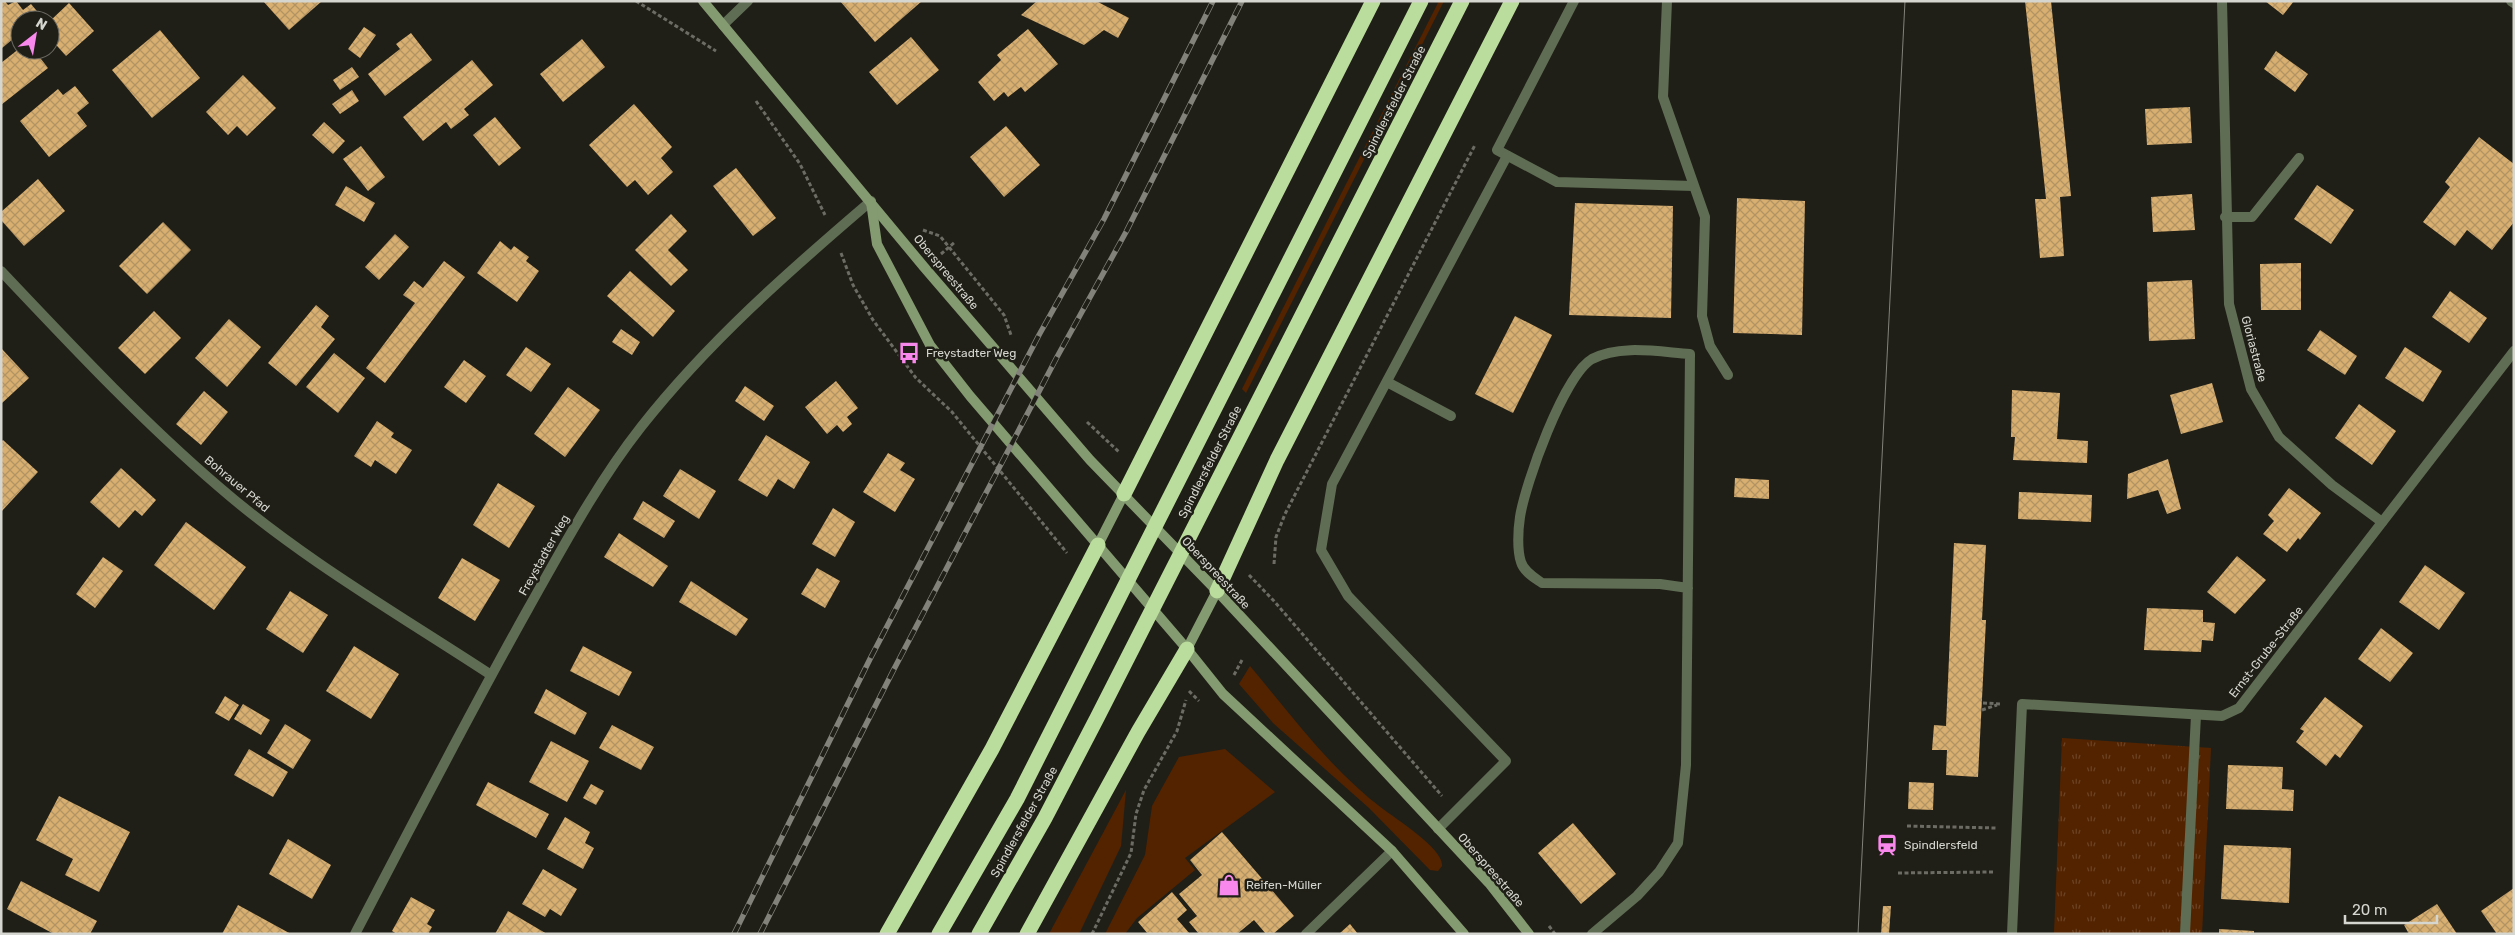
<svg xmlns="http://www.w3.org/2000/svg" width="2515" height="935" font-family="Rubik,sans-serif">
	<defs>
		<pattern id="park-tufts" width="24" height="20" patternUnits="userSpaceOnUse" patternTransform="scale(1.25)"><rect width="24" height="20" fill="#532300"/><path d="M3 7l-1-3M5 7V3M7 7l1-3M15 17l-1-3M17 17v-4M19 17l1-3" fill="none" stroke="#6b4224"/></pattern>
		<pattern id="building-cross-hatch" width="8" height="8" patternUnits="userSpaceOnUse" patternTransform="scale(1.25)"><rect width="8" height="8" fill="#d8af70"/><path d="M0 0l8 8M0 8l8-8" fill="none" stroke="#b29364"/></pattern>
	</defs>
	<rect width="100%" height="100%" fill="#201f17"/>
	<g fill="#532300">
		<path d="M1439,1H1444L1246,393L1242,389Z"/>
		<path d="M1250,666C1292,716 1331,770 1383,809C1396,819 1444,849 1442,866L1438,871L1430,870L1369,808L1273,723L1239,684Z"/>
		<path d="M1225,749L1275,792L1185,858L1195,870L1137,918L1125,934H1105L1145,855L1152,806L1179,757Z"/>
		<path d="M1126,790L1121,846L1079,934H1049Z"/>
	</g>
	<path fill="url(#park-tufts)" d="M2062,738L2211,748L2202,934H2054Z"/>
	<g fill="url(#building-cross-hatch)">
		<path d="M1,1H5L8,5L16,1L23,10L31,4L41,16L36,20H20V33L1,49Z"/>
		<path d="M263,1H322L289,30Z"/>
		<path d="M840,1H922L875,42Z"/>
		<path d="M1037,1H1096L1129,18L1118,38L1104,30L1084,45L1021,15Z"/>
		<path d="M2025,1H2051L2071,196L2060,197L2064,256L2040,258L2035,199H2046Z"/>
		<path d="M2265,1H2294L2283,15Z"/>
		<path d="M69,3L94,31L66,56L50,38V21Z"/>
		<path d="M364,27L376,35L360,58L348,49Z"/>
		<path d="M1028,29L1058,64L1025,92L1021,87L1008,97L1004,92L994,101L978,82L1001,60L997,55Z"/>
		<path d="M160,30L200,78L152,118L112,70Z"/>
		<path d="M411,33L432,60L385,96L368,74L400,49L396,44Z"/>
		<path d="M911,37L939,70L897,105L869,72Z"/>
		<path d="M582,39L605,67L563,102L540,74Z"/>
		<path d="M20,48V50H34L48,68L1,105V63Z"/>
		<path d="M2276,51L2308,74L2295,92L2264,69Z"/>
		<path d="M472,60L493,85L464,109L469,115L451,129L446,122L423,141L403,117Z"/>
		<path d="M352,67L359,77L340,90L333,80Z"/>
		<path d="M243,75L276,108L247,136L237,126L228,135L206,112Z"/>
		<path d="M75,86L89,103L77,113L87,126L49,157L20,121L58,89L63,95Z"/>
		<path d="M352,90L359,101L340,114L332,104Z"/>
		<path d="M634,104L672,147L661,158L673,172L648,195L635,180L627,187L589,145Z"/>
		<path d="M2190,107L2192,143L2147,145L2145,109Z"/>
		<path d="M495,117L521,148L499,166L473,135Z"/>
		<path d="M324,122L345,141L333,154L312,135Z"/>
		<path d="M1006,126L1040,165L1004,197L970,157Z"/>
		<path d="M2479,137L2514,164V222L2492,250L2467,230L2455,246L2423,222L2450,187L2445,182Z"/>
		<path d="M361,146L385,177L368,191L343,159Z"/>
		<path d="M736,168L776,218L753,236L713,186Z"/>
		<path d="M38,179L65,211L24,246L1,220V212Z"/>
		<path d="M2317,185L2354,210L2331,244L2294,219Z"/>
		<path d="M346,186L375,203L364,222L335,205Z"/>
		<path d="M2192,194L2195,230L2153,232L2151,197Z"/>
		<path d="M1737,198L1805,201L1802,335L1733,333Z"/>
		<path d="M1575,203L1673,206L1671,318L1569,315Z"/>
		<path d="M671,214L687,231L668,250L688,270L671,286L635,250Z"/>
		<path d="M163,222L191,250L147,294L119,266Z"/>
		<path d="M395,234L409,247L379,280L365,267Z"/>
		<path d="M500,241L511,250L514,246L529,257L526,261L539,271L517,302L477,273Z"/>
		<path d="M444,261L465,277L385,383L366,368L415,303L403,295L414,281L423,288Z"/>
		<path d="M2301,263V310H2261L2260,264Z"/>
		<path d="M630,271L675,311L653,337L607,296Z"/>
		<path d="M2192,280L2195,339L2149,341L2147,282Z"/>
		<path d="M2450,291L2487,318L2469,343L2432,317Z"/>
		<path d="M316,305L329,316L321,327L335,339L296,386L268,363Z"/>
		<path d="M154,311L181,338L145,374L118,348Z"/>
		<path d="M1515,316L1552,335L1513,413L1475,394Z"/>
		<path d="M229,319L261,347L227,387L195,358Z"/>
		<path d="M621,329L640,342L632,355L612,342Z"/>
		<path d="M2320,330L2357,356L2345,375L2307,350Z"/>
		<path d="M526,347L551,364L531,392L506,375Z"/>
		<path d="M2405,347L2442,371L2423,402L2385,378Z"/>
		<path d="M1,348L29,378L1,404Z"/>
		<path d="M334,353L365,378L338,413L306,387Z"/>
		<path d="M464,360L486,376L466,403L444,387Z"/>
		<path d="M836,381L858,408L847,417L852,424L843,432L837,425L827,434L805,407Z"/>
		<path d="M2212,383L2223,422L2181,434L2170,395Z"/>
		<path d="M745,386L774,406L764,421L735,401Z"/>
		<path d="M568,387L600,410L565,457L534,434Z"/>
		<path d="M2012,390L2060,393L2057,439L2088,441L2087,463L2013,460L2015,437H2011Z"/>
		<path d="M204,391L228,412L201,445L176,424Z"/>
		<path d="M2359,404L2396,431L2372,465L2335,438Z"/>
		<path d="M377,421L394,433L391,437L412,450L396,474L375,460L371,467L354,456Z"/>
		<path d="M766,435L810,462L794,489L778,479L767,497L738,480Z"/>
		<path d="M3,440L38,472L1,512V442Z"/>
		<path d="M888,453L905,463L900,470L915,479L895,512L863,492Z"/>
		<path d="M2168,459L2181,509L2167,514L2158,490L2127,499L2128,474Z"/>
		<path d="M121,468L156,500L142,516L135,510L119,528L90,502Z"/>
		<path d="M680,469L716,491L699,519L663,496Z"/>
		<path d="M1735,478L1769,480V499L1734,497Z"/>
		<path d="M498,483L535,506L509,548L473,525Z"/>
		<path d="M2289,488L2321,513L2300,540L2298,538L2287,552L2263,534L2274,521L2268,515Z"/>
		<path d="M2019,492L2092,495L2091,522L2018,519Z"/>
		<path d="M643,501L675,521L664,538L633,519Z"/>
		<path d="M833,508L855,522L835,557L812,544Z"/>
		<path d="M186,522L246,567L214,610L154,565Z"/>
		<path d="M619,533L668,566L653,587L604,557Z"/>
		<path d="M1954,543L1986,545L1982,620H1986L1978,777L1946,775L1947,750H1932L1934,725L1946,726Z"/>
		<path d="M2237,556L2266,580L2235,614L2207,592Z"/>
		<path d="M103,557L123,571L95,608L76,594Z"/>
		<path d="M462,558L500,580L475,621L438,598Z"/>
		<path d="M2425,565L2465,593L2439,630L2399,602Z"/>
		<path d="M817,568L840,581L825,608L801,594Z"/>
		<path d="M691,581L748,619L736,636L679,602Z"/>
		<path d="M290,591L328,615L303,653L266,629Z"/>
		<path d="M2147,608L2203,610V622L2215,623L2213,641L2202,640L2201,652L2144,650Z"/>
		<path d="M2381,628L2413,653L2390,682L2358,659Z"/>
		<path d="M354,646L399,674L371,719L326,691Z"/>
		<path d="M583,646L632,672L619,696L570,671Z"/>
		<path d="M546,689L587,713L575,735L534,713Z"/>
		<path d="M225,696L239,705L229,721L215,713Z"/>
		<path d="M2325,697L2363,726L2340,758L2335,754L2326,766L2296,742L2304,731L2300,729Z"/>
		<path d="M243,704L270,720L261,735L234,719Z"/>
		<path d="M285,724L311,740L293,769L267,753Z"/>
		<path d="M612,725L654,747L641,770L599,748Z"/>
		<path d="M551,741L589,761L567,802L529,782Z"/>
		<path d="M249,749L288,772L273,797L234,775Z"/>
		<path d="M2228,765L2283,767L2282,789L2294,790L2293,811L2226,809Z"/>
		<path d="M488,782L549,814L536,838L476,805Z"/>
		<path d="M1909,782L1934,783L1933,810L1908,809Z"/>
		<path d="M591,784L604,791L596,805L583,798Z"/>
		<path d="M59,796L130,832L99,892L65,875L73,859L36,840Z"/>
		<path d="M565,817L590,832L585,843L594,848L583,869L547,849Z"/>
		<path d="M1573,823L1616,874L1581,904L1538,853Z"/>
		<path d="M1222,832L1294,916L1273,934H1266L1254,920L1237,934H1199L1189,922L1197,916L1179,894L1202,875L1190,860Z"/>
		<path d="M288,839L331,865L312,899L269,874Z"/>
		<path d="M2224,845L2291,848L2289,903L2221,899Z"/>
		<path d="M543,869L577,889L561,916L550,909L545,917L522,904Z"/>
		<path d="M21,881L97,921L90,934H54L7,909Z"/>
		<path d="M2514,888V934H2497L2481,911Z"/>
		<path d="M1172,892L1187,910L1177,919L1190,934H1148L1138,922Z"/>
		<path d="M411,897L435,910L427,924L432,927L428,934H397L392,931Z"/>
		<path d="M2437,904L2457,934H2409L2404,925Z"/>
		<path d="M238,905L291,934H222Z"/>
		<path d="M1883,906H1891L1889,934H1881Z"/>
		<path d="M508,911L547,934H495Z"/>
		<path d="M1350,924L1358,934H1339Z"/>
		<path d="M2219,929L2254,931V934H2219Z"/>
	</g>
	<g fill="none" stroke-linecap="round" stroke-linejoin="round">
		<g stroke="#6c6b64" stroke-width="3" stroke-dasharray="4 2.5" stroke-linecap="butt">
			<path d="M636,1L716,51"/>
			<path d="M756,101L800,164L825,215"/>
			<path d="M923,230L940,236L1004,315L1011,335"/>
			<path d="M841,253L853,285L873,320L916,378L952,412L1067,553"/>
			<path d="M941,254L955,242"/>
			<path d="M1087,422L1119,452"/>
			<path d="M1274,564L1276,537L1285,514L1475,145"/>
			<path d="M1249,575L1274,601L1442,796"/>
			<path d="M1234,675L1242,660"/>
			<path d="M1189,691L1199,701"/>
			<path d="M1983,703L2001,704"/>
			<path d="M1982,710L1997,705"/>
			<path d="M1907,826L1996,828"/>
			<path d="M1898,873L1993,872"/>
			<path d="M1549,926L1555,934"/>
			<path d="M1092,934L1131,853L1136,814L1144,790L1177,731L1186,700"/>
		</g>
		<g stroke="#5f6d54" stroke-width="10">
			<path d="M1574,1L1497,150L1557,182L1693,186"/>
			<path d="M1667,1L1663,97L1705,217L1702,316L1710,346L1728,375"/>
			<path d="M2225,217H2252L2299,158"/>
			<path d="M1387,382L1451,416"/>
			<path d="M1438,829L1506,761L1348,596L1321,550L1332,484L1507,156"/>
			<path d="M1592,934L1637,896L1659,872L1678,843L1686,765L1690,354C1660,352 1620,344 1592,359C1564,375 1525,484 1520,517C1518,530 1517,550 1521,562C1524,572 1535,578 1542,583L1660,584L1688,588"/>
			<path d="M2185,934L2196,715"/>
		</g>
		<g stroke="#5f6d54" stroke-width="10">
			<path d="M2222,1L2229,304L2251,389L2279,437L2332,485L2382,522"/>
			<path d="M2511,1L2514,3"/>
			<path d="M723,25L748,1"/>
			<path d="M1,271C71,345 141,420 218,486C302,559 398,614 491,675"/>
			<path d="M355,934C412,825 468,716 528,609C563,547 597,483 641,427C708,342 789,271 871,201"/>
			<path d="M1306,934L1392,851"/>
			<path d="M2012,934L2022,704L2222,716L2239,708L2514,351"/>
		</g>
		<g stroke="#849a71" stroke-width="10">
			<path d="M703,1L924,267L1090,460L1217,591L1489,883L1529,934"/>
			<path d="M871,202L877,244L930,345L970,396L1187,649L1223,694L1392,851L1464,934"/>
			<path d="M1098,545L1124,494"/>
			<path d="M1187,649L1217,591"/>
		</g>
		<g stroke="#badc9c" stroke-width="15">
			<path d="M1124,494L1373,1"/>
			<path d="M1217,591L1277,460L1512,1"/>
			<path d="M887,934L992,749L1098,545"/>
			<path d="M939,934L1017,799L1421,1"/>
			<path d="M979,934L1045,818L1097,718L1462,1"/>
			<path d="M1027,934L1138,732L1187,649"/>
		</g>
		<path stroke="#82827b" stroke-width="1" d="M1858,934L1905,1"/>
		<g stroke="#82827b" stroke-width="5.5">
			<g id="rail">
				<path d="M734,934L870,659L1039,335L1104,219L1213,1"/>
				<path d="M760,934L893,671L1057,357L1126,232L1242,1"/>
			</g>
		</g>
		<use href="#rail" stroke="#201f17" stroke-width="4" stroke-dasharray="11" stroke-linecap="butt"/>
	</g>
	<defs>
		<g id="bus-bare" transform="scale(1.725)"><path d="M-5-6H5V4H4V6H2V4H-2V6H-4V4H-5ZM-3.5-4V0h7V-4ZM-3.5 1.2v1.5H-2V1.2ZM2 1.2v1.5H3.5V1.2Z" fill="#f888eb" stroke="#201f17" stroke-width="2.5" paint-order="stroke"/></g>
		<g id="station-bare" transform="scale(1.725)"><path d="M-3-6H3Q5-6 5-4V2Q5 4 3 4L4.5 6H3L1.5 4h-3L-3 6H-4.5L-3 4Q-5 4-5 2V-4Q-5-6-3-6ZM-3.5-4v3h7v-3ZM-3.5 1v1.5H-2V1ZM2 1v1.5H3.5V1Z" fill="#f888eb" stroke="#201f17" stroke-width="2.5" paint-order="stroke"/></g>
		<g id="shop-bare" transform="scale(1.725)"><path d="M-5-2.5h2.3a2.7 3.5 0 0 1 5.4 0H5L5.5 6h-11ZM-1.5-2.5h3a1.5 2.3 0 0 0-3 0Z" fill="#f888eb" stroke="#201f17" stroke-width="2.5" paint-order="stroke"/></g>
	</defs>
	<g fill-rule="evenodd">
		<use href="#bus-bare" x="909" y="353"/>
		<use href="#station-bare" x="1887" y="845"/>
		<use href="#shop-bare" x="1229" y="885"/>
	</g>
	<g text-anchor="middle" stroke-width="5" stroke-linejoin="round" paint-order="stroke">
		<g font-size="12" fill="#d6d6d0" stroke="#201f17">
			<text transform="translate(1394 102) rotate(-63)" y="4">Spindlersfelder Straße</text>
			<text transform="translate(946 272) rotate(50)" y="4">Oberspreestraße</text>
			<text transform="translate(2254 349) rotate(75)" y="4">Gloriastraße</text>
			<text transform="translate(1210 462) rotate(-63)" y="4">Spindlersfelder Straße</text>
			<text transform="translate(237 484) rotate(40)" y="4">Bohrauer Pfad</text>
			<text transform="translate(544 555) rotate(-61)" y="4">Freystadter Weg</text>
			<text transform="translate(1216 573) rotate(47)" y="4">Oberspreestraße</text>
			<text transform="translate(2266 652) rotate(-52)" y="4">Ernst-Grube-Straße</text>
			<text transform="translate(1024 822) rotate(-61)" y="4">Spindlersfelder Straße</text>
			<text transform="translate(1491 870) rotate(49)" y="4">Oberspreestraße</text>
		</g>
		<g font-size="12" fill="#d6d6d0" stroke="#201f17" text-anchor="start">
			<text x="926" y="357">Freystadter Weg</text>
			<text x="1904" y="849">Spindlersfeld</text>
			<text x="1246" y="889">Reifen-Müller</text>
		</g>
	</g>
	<rect width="2515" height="935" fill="none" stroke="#d6d6d0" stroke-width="5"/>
	<g transform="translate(35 35) rotate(31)"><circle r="24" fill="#201f17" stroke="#696861"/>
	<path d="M0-4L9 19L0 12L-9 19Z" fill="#f888eb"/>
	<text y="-8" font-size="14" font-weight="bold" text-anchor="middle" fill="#d6d6d0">N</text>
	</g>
	<path d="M2345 915v8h92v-8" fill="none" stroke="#d6d6d0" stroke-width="2.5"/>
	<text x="2352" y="915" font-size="15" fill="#d6d6d0" stroke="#201f17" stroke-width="4" paint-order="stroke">20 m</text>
</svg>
